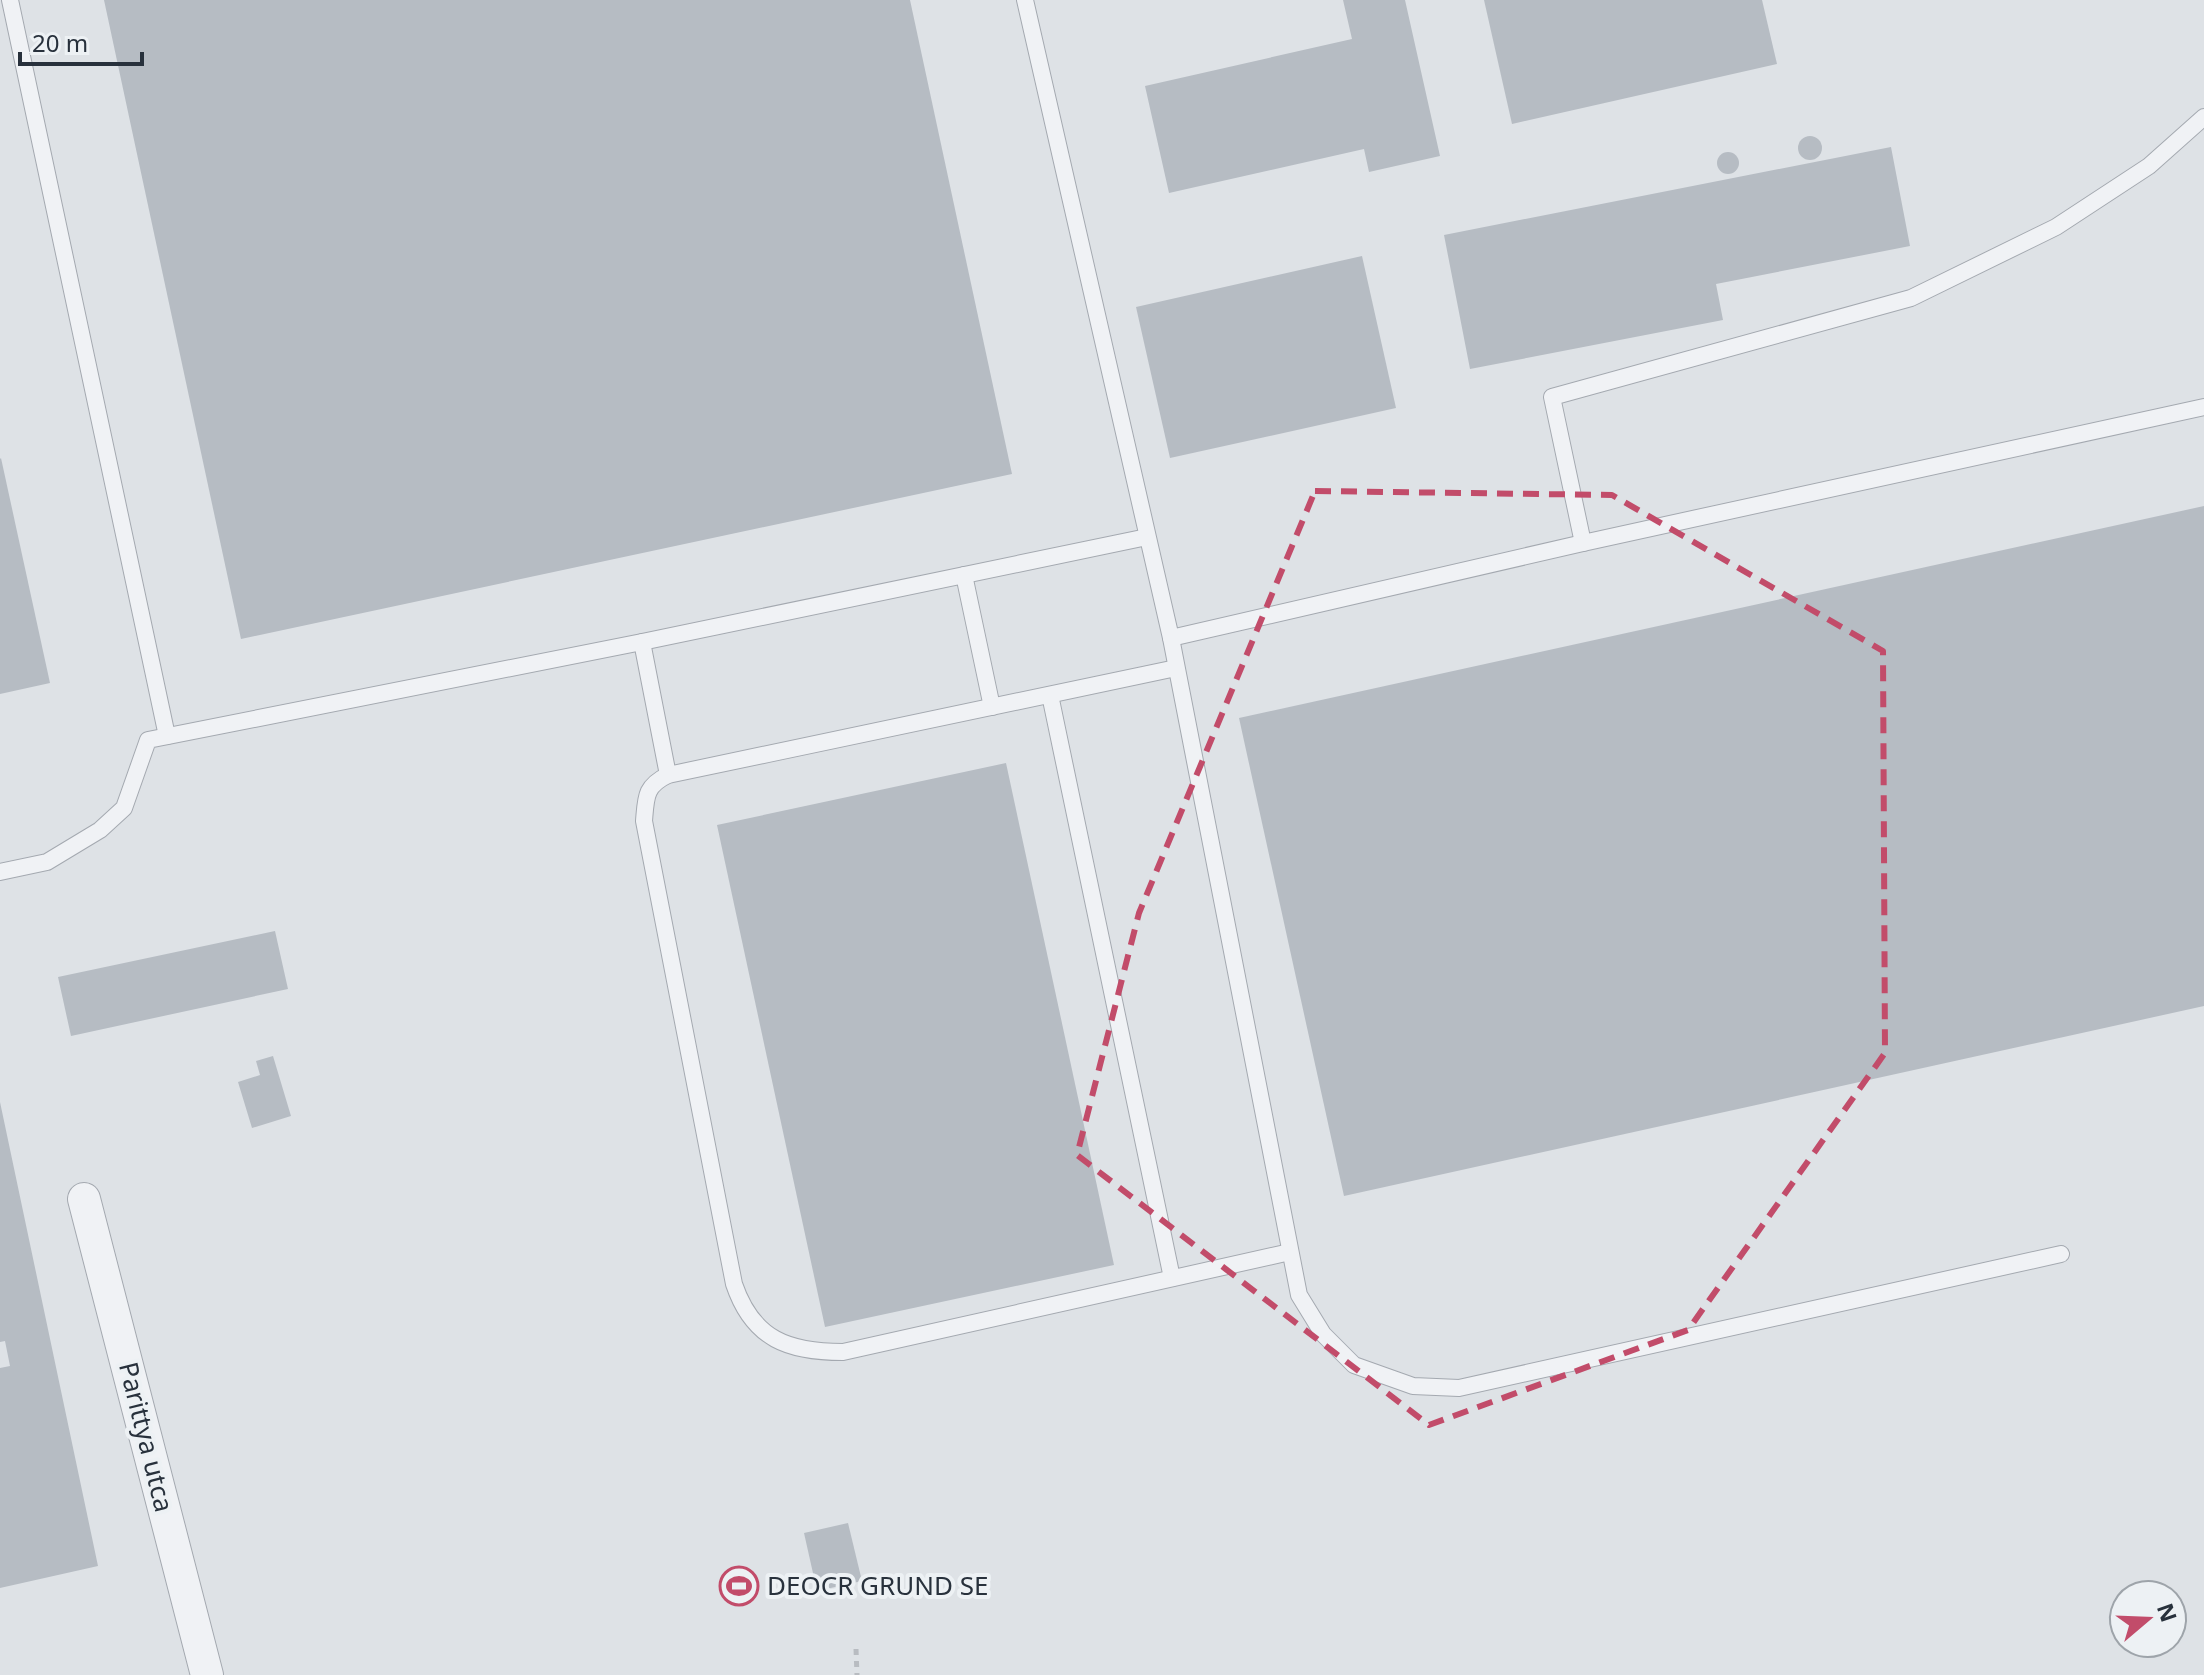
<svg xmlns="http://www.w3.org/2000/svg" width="2204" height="1675" font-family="'Noto Sans',sans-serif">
	<rect width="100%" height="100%" fill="#dee2e6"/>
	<g fill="#b6bcc3">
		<path d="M104,0H910L1012,474L241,639Z"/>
		<path d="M1343,0H1405L1440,156L1369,172L1364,149L1169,193L1145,86L1352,39Z"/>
		<path d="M1484,0H1762L1777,64L1512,124Z"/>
		<circle cx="1810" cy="148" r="12"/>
		<path d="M1891,147L1910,246L1716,284L1723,320L1470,369L1444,235Z"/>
		<circle cx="1728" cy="163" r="11"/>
		<path d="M1362,256L1396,408L1170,458L1136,307Z"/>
		<path d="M1,458L50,683L0,694V459Z"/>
		<path d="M2204,506V1006L1344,1196L1239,718Z"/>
		<path d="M1006,763L1114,1265L825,1327L717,825Z"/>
		<path d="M275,931L288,989L71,1036L58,977Z"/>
		<path d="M273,1056L291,1116L252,1128L238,1082L260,1075L256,1061Z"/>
		<path d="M0,1102L98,1566L0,1588V1368L10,1366L5,1341L0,1342Z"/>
		<path d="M848,1523L862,1581L817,1591L804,1533Z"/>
	</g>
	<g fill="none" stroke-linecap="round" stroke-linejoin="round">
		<g stroke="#a4a9b0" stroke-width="18">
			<g id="lane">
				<path d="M10,0L167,736"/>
				<path d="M1025,0L1171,638L1299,1295L1323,1334L1354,1365L1413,1386L1459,1388L2061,1254"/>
				<path d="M1583,543L1552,397L1911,298L2056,227L2149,166L2204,117"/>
				<path d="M964,575L992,707"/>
				<path d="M1171,638L1583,543L2204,407"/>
				<path d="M642,642L668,775"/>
				<path d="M1176,668L668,775C645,786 646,797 644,821L734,1284C753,1340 789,1352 843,1352L1290,1252"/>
				<path d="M1050,695L1172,1278"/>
				<path d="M0,872L47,862L100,830L124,808L148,740L642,642L1147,537"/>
			</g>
		</g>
		<g stroke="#a4a9b0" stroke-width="34">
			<path id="street" d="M84,1199L207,1675"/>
		</g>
		<path stroke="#b8bcc1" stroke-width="5" stroke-dasharray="6 6" stroke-linecap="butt" d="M856,1649L857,1675"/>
		<use href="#lane" stroke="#f0f2f5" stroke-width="16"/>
		<use href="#street" stroke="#f0f2f5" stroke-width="32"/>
	</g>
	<path fill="none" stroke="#c24c6a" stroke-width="6" stroke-dasharray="16 10" stroke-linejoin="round" d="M1315,491L1612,495L1883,651L1885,1053L1688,1330L1429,1425L1077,1155L1139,913Z"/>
	<defs>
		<g id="stadium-ring" transform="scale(2)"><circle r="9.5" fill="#edf1f4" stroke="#c24c6a" stroke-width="1.5"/><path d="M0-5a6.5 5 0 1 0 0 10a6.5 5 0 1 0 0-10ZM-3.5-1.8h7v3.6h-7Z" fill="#c24c6a"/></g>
	</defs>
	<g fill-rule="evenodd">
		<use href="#stadium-ring" x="739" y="1586"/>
	</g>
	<g text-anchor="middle" stroke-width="8" stroke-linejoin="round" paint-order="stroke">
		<g font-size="26" fill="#28313c" stroke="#edf1f4">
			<text transform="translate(146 1437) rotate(76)" y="9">Parittya utca</text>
		</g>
		<g font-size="26" fill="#28313c" stroke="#edf1f4" text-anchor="start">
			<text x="767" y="1595">DEOCR GRUND SE</text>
		</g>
	</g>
	<g transform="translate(2148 1619) rotate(71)"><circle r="38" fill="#edf1f4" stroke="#9ea4aa" stroke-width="2"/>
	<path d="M0-6L14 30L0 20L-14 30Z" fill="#c24c6a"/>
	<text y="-12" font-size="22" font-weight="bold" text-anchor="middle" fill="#28313c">N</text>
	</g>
	<path d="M20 52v12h122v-12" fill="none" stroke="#28313c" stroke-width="4"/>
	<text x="32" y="52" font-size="24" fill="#28313c" stroke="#edf1f4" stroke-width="6" paint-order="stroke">20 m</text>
</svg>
